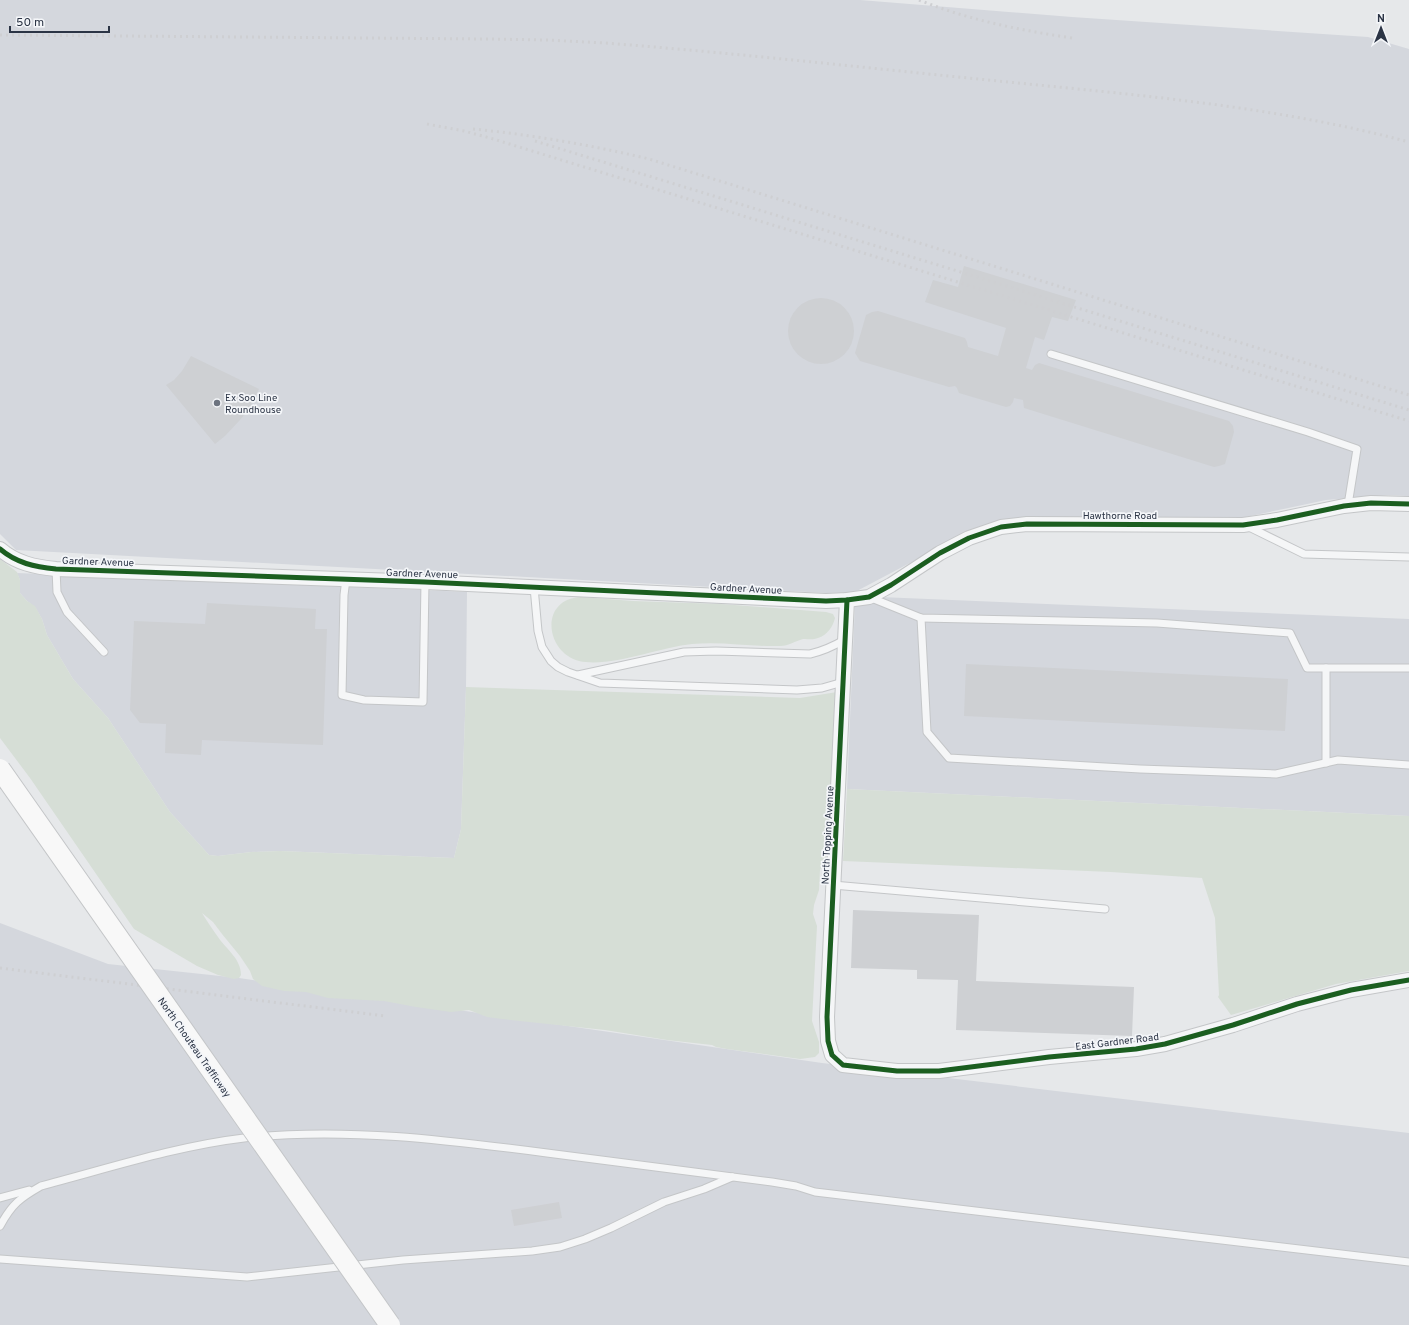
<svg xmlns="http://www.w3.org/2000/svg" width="1409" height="1325" font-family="Overpass,sans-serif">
	<rect width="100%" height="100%" fill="#e6e8ea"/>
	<g fill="#d4d7dd">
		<path d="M0,0H860L1072,17L1368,37L1409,49V496L1388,495L1326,500L1241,518H1021L978,527L855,592L827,593L16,550L0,534Z"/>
		<path d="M17,573L467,592L466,687L461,829L454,858L280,851L251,852L218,856L209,855L170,812L108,718L73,679L47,635L42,619L35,607L27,601L20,593V580Z"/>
		<path d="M880,597L1409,619V816L847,789L855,604Z"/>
		<path d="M0,923L108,964L239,978L822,1063L1409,1133V1325H0Z"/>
	</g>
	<g fill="#d6ded6">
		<path d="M0,559L17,572L20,580V593L27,601L35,606L42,619L47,635L73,679L108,718L170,812L209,855L218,856L251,852L280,851L454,858L461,829L466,687L800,698L837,692L830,817L826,858L820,870L819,890L814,905L813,914L817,926L812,1021L819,1042V1053L815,1057L800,1059L727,1049L716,1047L712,1045L667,1040L605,1030L502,1019L487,1017L469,1010L451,1012L416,1007L384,1001L328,998L306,992L284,991L262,986L253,979L250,971L240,956L222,934L213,922L202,913C207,921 213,930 218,937C227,950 241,959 241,975L239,978L234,979L218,975L197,966L134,929L30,778L0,738Z"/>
		<path d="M581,597L633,601L721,604L826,612L833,614L835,618C833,627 827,635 818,638C813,640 809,639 803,639C795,641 789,646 780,646C751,647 722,641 692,644C660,647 610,668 579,661C545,652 539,599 581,597Z"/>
		<path d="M847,789L1409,816V971L1336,984L1231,1015L1218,997L1219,995L1215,918L1202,878L1111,872L843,861Z"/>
	</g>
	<g fill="#ced0d3">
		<path d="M964,266L1076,300L1068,321L1052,317L1044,340L1035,337L1026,368L1032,370L1035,365L1039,363L1229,421L1233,426L1234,432L1225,464L1219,466L1214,467L1024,408L1023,400L1014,398L1013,402L1010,406L1006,407L959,393L957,388L955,386L949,387L860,361L855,353L866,315L872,312L878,311L965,338L967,342L968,347L998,356L1006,328L925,302L933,280L958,287Z"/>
		<circle cx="821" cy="331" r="33"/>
		<path d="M191,356L259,389L249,409L240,420L225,436L215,444L166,385L174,380L182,371Z"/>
		<path d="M207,603L316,609L315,629H327L323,745L202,740L201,755L165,753L166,724L140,723L130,710L134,621L205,624Z"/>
		<path d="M966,664L1288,679L1285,731L964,716Z"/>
		<path d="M853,910L979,915L976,981L1134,987L1132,1036L956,1030L958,980L917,979V970L851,968Z"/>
		<path d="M559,1202L562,1218L514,1226L511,1210Z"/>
	</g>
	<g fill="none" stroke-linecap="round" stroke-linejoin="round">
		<g stroke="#c4c6c8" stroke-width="9">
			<g id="lane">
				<path d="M1051,354L1308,432L1357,449L1348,505"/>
				<path d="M1247,526L1304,554L1409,557"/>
				<path d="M56,569L57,592L67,612L104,652"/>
				<path d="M346,579L344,595L342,695L364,700L423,702L425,582"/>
				<path d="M534,587L538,631L542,647L551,661L558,667L568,672L600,683L797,690L822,688L843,682"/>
				<path d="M869,597L921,618L1157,623L1290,633L1307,668H1409"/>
				<path d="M921,618L927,732L949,758L1140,769L1276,774L1338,760L1409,765"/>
				<path d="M1326,668V763"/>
				<path d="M578,675L684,652L716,651L810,654C823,651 834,646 846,639"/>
				<path d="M833,885L1105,909"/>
				<path d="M0,1198L29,1190"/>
				<path d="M0,1226C12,1204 20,1198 41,1186C106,1169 176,1146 244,1138C345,1127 447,1140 547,1153C622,1163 697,1172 772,1182L796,1186L815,1192L1409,1262"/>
				<path d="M0,1259L247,1277L403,1260L532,1251L560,1247L585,1239L611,1228L664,1202L704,1189L732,1177"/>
			</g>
		</g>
		<g stroke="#c4c6c8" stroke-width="16">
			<g id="street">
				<path d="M0,549C16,563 35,567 56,569L425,582L826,601L847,600L869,597L891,585L940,553L969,538L1001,527L1027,524L1243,525L1277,520L1344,506L1371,503L1409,504"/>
				<path d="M847,600L827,1017L828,1041L832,1055L843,1065L897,1071H939L1049,1057L1136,1049L1165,1044L1233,1025L1297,1004L1351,990L1409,980"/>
			</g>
		</g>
		<use href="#lane" stroke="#f5f6f7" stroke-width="7"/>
		<use href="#street" stroke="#f5f6f7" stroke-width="14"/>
		<g stroke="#cecfd2" stroke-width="3" stroke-dasharray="2 4" stroke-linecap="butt">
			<path d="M919,0C969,20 1019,30 1072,38"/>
			<path d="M0,35L489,39L547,40L605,43C736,53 867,68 998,81C1136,95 1275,106 1409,142"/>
			<path d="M427,124L464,131L490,138L1409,421"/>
			<path d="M473,129C533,135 591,145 649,159L1409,395"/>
			<path d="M535,141L1409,410"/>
			<path d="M0,968L385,1016"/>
		</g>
		<g stroke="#c4c6c8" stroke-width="22" stroke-linecap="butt">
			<path id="secondary-bridge" d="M0,769L390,1325"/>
		</g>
		<use href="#secondary-bridge" stroke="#f8f8f8" stroke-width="20"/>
		<g stroke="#f4f6f9" stroke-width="8">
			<g id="cycleway">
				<path d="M0,549C16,563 35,567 56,569L425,582L826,601L847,600L869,597L891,585L940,553L969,538L1001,527L1027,524L1243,525L1277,520L1344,506L1371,503L1409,504"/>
				<path d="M847,600L827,1017L828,1041L832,1055L843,1065L897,1071H939L1049,1057L1136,1049L1165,1044L1233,1025L1297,1004L1351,990L1409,980"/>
			</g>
		</g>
		<use href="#cycleway" stroke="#1b5e20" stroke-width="5"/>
	</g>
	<circle fill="#6c737f" stroke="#f4f6f9" stroke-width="1.5" cx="217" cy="403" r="4"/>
	<g text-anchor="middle" stroke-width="3.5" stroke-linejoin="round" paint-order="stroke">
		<g font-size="10" fill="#2b3445" stroke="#f4f6f9" text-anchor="start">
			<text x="225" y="401">Ex Soo Line<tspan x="225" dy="12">Roundhouse</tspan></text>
		</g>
		<g font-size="10" fill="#2b3445" stroke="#f4f6f9">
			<text x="1120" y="519">Hawthorne Road</text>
			<text transform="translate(98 561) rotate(2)" y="4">Gardner Avenue</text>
			<text transform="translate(422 573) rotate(2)" y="4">Gardner Avenue</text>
			<text transform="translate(746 588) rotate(3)" y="4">Gardner Avenue</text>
			<text transform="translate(827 835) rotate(-87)" y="4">North Topping Avenue</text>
			<text transform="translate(1117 1041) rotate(-7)" y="4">East Gardner Road</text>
			<text transform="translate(195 1047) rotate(55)" y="4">North Chouteau Trafficway</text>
		</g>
	</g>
	<g transform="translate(1381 28)" stroke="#f4f6f9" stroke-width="3" paint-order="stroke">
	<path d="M0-3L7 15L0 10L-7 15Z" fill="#2b3445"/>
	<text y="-6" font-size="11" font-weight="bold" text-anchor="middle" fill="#2b3445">N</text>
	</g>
	<path d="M10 26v6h99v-6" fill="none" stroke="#2b3445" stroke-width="2"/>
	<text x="16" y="26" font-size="12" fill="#2b3445" stroke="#f4f6f9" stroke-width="3" paint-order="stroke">50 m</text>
</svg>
